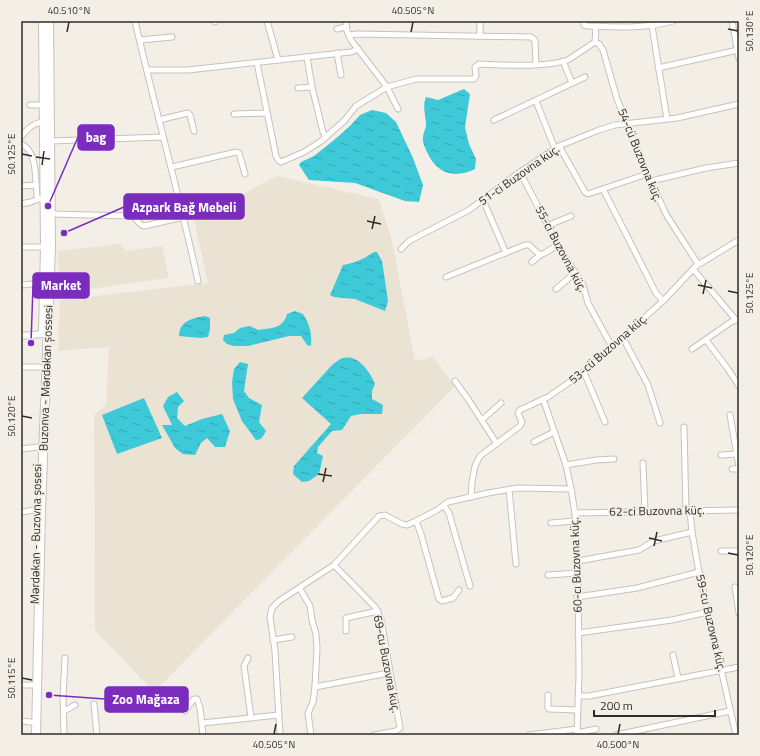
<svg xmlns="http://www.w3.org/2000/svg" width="760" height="756" font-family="'Titillium Web',sans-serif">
	<defs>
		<pattern id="water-ripples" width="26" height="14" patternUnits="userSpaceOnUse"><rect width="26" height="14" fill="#3dc9d7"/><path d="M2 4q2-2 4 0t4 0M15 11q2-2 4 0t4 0" fill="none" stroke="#34a4af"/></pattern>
	</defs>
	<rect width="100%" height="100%" fill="#f3efe6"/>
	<g fill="#eae2d3">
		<path d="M277,176L379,199L392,241L415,361L433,357L455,386L154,692L95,630L94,415L106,405L109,347L58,351L60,300L208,283L194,220Z"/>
		<path d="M120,244L126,251L162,246L169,278L59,293L58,251Z"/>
	</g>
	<g fill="url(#water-ripples)">
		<path d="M464,89L470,94L465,127L469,144L476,159L475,169C454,179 437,174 427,152C425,148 422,141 423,137C423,133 426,129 426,125C426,116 422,106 426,97L438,100Z"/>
		<path d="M372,110L386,113L396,122L413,158L423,185L419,202L405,201L355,183L309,180L299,165L301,162L314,156L334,140L350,126L360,115Z"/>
		<path d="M374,252H377L382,261L388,301L385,311L355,299L334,297L330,295L343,265C355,263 364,259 374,252Z"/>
		<path d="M295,311L303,314C310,325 312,333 311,346L307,345L301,336H289L248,346H234L227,344L223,340L224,335L234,333L240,328L250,326L258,330C271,328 283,329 287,314Z"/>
		<path d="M205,316L210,318V329L208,337L201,338L179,336C179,321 193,318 205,316Z"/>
		<path d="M342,358C345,358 349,357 352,358C363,362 371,374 375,384L372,391V399L383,405L382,414H360L351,416L342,430L332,431L318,447L317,453L323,456L319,474L309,481L302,482L293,474L294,466L331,424L302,398L333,364Z"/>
		<path d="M240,362L248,364L244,391L249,398L262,405L259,422L266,431C263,436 262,440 256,440L242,421L233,399L232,382L234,369Z"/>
		<path d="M177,392L184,401L178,407L177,418L185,426L202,419L222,414L230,431L225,447H215L207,438L201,443L195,455L183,454L175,448L162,425H172L163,406L168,397Z"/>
		<path d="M144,398L162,438L117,454L102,415Z"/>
	</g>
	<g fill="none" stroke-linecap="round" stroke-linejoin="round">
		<path stroke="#3dc9d7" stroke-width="1" d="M21,487H22"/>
		<g stroke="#c7c2ba" stroke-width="7">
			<g id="minor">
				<path d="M135,21C155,108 179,194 198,281"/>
				<path d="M215,21V22"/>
				<path d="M267,21L278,60"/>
				<path d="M346,21L347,31L351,40L387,87L398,109"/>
				<path d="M480,21V36"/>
				<path d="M584,21V25L587,26C616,27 644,29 673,21"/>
				<path d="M732,21L739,58"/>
				<path d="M652,26L667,119"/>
				<path d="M337,29L346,27"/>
				<path d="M349,35L357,34L531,37L535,40L536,64"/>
				<path d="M140,40L172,37"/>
				<path d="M595,42L599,44L603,50L617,99L647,174L667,216L698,264"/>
				<path d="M337,53L341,75"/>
				<path d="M307,57L312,87L323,132L326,137"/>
				<path d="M563,61L572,83"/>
				<path d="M257,63L276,156L279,161L281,162L304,152L320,142L344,121L356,106L387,87L416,79H474L476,76L475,67L479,64C505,65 544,68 568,60L595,42L596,26"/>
				<path d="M658,68L738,50"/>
				<path d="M147,70H188L351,52L358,49"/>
				<path d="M298,88L312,87"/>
				<path d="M536,101L555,149"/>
				<path d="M30,105H44"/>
				<path d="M234,114L267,113"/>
				<path d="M159,120L188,113L190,115L194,131"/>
				<path d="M494,120L585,77"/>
				<path d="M21,137C28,128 33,123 44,122"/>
				<path d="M50,141L163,137"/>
				<path d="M21,144C38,150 35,182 37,196L38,199H45"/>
				<path d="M559,146L585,192L588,194L647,174"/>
				<path d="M172,167L236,152L239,153L245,174"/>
				<path d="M520,172L558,245L583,285L588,303L607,338L613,347"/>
				<path d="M651,181L706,168L739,163"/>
				<path d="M21,186L36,185"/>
				<path d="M603,189L656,293L663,301"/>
				<path d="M483,200L506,253"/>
				<path d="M21,204L31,202L38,199"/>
				<path d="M51,214L131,216C137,217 138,225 144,226L184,217"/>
				<path d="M549,225L571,216"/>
				<path d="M21,246L23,247H45"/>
				<path d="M401,249L409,241L469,210L520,172L559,146L599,130L615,125L677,118L739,104"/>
				<path d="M532,262L540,255"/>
				<path d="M693,269L736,320"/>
				<path d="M446,277L525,245H529L540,255L545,253L558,245"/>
				<path d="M21,285L44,283"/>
				<path d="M556,289L575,273"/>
				<path d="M623,338L648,385L660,423"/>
				<path d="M706,340L728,369L739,386"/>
				<path d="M692,349L731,322L738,319"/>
				<path d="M21,367H41"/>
				<path d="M584,372L605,422"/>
				<path d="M455,381L468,399L497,444"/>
				<path d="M543,399L566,465L571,489L575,513L578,573L579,675L577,735"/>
				<path d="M730,415L739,467L737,469H732"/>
				<path d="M482,420L501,403"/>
				<path d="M684,427L686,511"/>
				<path d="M534,442L554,432"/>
				<path d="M21,449L38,447"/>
				<path d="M721,455L736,454"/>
				<path d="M643,463L645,511"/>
				<path d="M566,465L596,460L614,459"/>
				<path d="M509,489L516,564"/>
				<path d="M471,497L472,482L475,466L480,456L520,426L522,422L518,413L520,410L548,397L584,372L663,301L696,266L739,240"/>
				<path d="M444,506L449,513L470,586"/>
				<path d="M690,511L692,532L699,572L736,735"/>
				<path d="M21,512L35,510"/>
				<path d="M575,513L739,510"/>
				<path d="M416,521L421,534L439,599L442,601L453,598L459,590"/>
				<path d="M551,523L575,521"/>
				<path d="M721,551H739"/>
				<path d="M578,561L639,550L654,541L692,532"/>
				<path d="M334,565L375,607L381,620L400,728L396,731L374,735"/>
				<path d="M548,575L578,573"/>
				<path d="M735,587L739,613"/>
				<path d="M300,589L310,606L312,620L316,634L317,648L315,687L313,702L308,713L311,735"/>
				<path d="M577,597L637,588L699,572"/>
				<path d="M346,631V618L378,611"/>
				<path d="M578,633L672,620L708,612"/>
				<path d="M273,640L292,637"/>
				<path d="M673,655L678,678"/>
				<path d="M248,658L244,666L251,717"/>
				<path d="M21,685H32"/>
				<path d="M315,687L389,673"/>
				<path d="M548,695V708L549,709L578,710"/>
				<path d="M578,696H589L739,667"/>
				<path d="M94,704L97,735"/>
				<path d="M64,711L75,705"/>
				<path d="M185,711L193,700L194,699H197L200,708L203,735"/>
				<path d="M21,721L31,722"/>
				<path d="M202,723L279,715"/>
				<path d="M577,733L596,729"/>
				<path d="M64,735L63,697L65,658"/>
				<path d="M280,735L275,651L270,617L272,608L279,601L334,565L379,516L385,515L402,524L407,525L416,521L437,510L448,502L488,493L518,488L571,489"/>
				<path d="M529,735L577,729"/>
				<path d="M616,735L730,711"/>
			</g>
		</g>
		<g stroke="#c7c2ba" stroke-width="8">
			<path id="tertiary" d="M21,336L43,334"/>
		</g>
		<g stroke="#c7c2ba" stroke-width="10">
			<g id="primary">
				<path d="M43,332L45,247L43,21"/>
				<path d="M36,735L41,510L51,247L49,21"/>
			</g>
		</g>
		<use href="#minor" stroke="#fff" stroke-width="5"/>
		<use href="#tertiary" stroke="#fff" stroke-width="6"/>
		<use href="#primary" stroke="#fff" stroke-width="8"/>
	</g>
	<path fill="none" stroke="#2f2d2a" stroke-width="1.5" d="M728,29L738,31M67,32L69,22M411,32L413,22M22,154L32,156M36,157L50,159M42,165L44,151M367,221L381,224M372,229L375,216M698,285L712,288M728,291L738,293M703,294L706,280M22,416L32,418M318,474L332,476M323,482L326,468M649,538L662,541M654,546L657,532M728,553L738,555M22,678L32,680M274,734L276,724M618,734L620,724"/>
	<g text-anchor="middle" stroke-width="3.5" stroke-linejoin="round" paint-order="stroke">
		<g font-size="12" fill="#2f2d2a" stroke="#f3efe6">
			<text transform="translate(640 155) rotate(68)" y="4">54-cü Buzovna küç.</text>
			<text transform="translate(519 175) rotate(-35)" y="4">51-ci Buzovna küç.</text>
			<text transform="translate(561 249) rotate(62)" y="4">55-ci Buzovna küç.</text>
			<text transform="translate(608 349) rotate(-41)" y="4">53-cü Buzovna küç.</text>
			<text transform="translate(46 378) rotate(-88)" y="4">Buzonva - Mərdəkan şossesi</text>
			<text transform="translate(657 511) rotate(-1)" y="4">62-ci Buzovna küç.</text>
			<text transform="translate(36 534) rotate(-89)" y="4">Mərdəkan - Buzovna şosesi</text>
			<text transform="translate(576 565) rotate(-92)" y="4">60-cı Buzovna küç.</text>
			<text transform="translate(711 623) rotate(77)" y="4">59-cu Buzovna küç.</text>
			<text transform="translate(387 664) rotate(79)" y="4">69-cu Buzovna küç.</text>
		</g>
	</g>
	<path fill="none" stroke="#7b2cbf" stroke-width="1.5" d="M48 206L78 137M64 233L124 207M31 343L33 286M49 695L105 699"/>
	<g fill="#7b2cbf" stroke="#f3efe6" stroke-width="1.5">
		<circle cx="48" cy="206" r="4"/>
		<circle cx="64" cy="233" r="4"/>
		<circle cx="31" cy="343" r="4"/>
		<circle cx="49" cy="695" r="4"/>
	</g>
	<g fill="#7b2cbf" stroke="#7b2cbf" stroke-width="1.5">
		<rect x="78" y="125" width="36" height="25" rx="4"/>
		<rect x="124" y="194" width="120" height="25" rx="4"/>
		<rect x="33" y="273" width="56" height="25" rx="4"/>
		<rect x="105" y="687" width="83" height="25" rx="4"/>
	</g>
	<g font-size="13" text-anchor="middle" font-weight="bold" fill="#fff">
		<text x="96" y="142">bag</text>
		<text x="184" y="212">Azpark Bağ Mebeli</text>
		<text x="61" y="290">Market</text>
		<text x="146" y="704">Zoo Mağaza</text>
	</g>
	<rect width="760" height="756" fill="none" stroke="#f3efe6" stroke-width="44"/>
	<path d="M594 710v6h121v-6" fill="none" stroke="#2f2d2a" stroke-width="2"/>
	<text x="600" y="710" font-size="12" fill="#2f2d2a" stroke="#f3efe6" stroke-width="3" paint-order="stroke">200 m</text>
	<rect x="22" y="22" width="716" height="712" fill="none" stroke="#2f2d2a" stroke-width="1.5"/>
	<g font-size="10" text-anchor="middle" fill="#2f2d2a">
		<text x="69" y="14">40.510°N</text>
		<text x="413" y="14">40.505°N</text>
		<text transform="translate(749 31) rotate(-90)" y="4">50.130°E</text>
		<text transform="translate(11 154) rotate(-90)" y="4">50.125°E</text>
		<text transform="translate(749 293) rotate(-90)" y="4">50.125°E</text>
		<text transform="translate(11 416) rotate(-90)" y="4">50.120°E</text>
		<text transform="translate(749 555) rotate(-90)" y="4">50.120°E</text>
		<text transform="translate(11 678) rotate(-90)" y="4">50.115°E</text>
		<text x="274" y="748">40.505°N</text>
		<text x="618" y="748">40.500°N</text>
	</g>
</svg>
